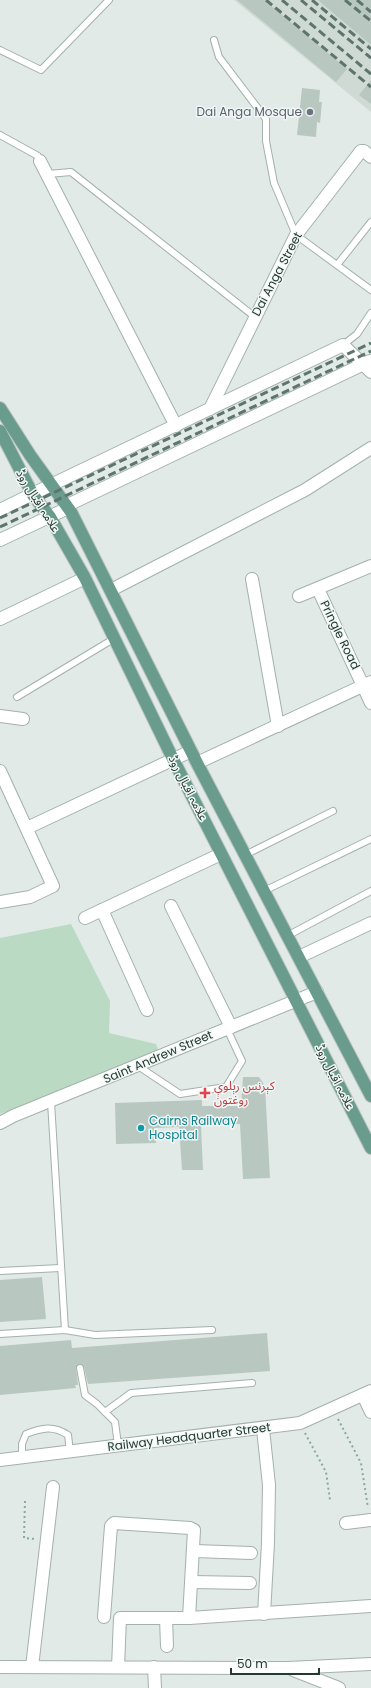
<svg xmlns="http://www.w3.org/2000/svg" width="371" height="1688" font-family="Poppins,'Noto Sans Arabic',sans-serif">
	<rect width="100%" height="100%" fill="#e1eae6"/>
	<path fill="#cfdad5" d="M234,0H371V112Z"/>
	<path fill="#bbdac3" d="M71,924L110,1001L109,1033L156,1044L159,1052L0,1114V938Z"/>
	<g fill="#b9c7c1">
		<path d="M237,0H264L347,69L336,82Z"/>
		<path d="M318,0H371V45Z"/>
		<path d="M371,80V104L359,95Z"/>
		<path d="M302,88L320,90L319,102H322L320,123L317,122L316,137L297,135Z"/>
		<path d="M243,1077H259L265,1086L270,1178L243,1179L240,1124L201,1126L203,1170H182L179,1127L154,1128L156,1143L116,1144L115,1103L202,1100V1106H241Z"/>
		<path d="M42,1277L46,1319L0,1322V1280Z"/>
		<path d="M267,1333L270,1371L88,1384L84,1367L80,1364L76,1367L78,1385H75L76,1388L0,1395V1346L71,1340L72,1348Z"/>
	</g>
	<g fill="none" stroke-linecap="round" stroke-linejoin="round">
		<g stroke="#a4b1ac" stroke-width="8">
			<g id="service">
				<path d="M214,40L219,57L266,119V141L274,183L296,235L371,290"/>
				<path d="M0,50L41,70L109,0"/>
				<path d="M0,135L38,156L40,161"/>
				<path d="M48,174L71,172L255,317"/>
				<path d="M337,265L371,222"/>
				<path d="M343,345L357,334L371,313"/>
				<path d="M17,697L115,638"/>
				<path d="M245,855L333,811"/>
				<path d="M264,891L371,839"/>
				<path d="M287,936L371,891"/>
				<path d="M138,1066L180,1094L226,1087L242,1061L227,1029"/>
				<path d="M51,1102L65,1330"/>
				<path d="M0,1271L60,1268"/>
				<path d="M0,1334L65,1330L95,1335L212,1330"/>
				<path d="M80,1368L85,1395L97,1404L115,1422L118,1445"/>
				<path d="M105,1412L131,1393L252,1383"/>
				<path d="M22,1457V1444L26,1434C42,1428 53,1425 68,1435L70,1452"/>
			</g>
		</g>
		<g stroke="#a4b1ac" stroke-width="14">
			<g id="minor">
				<path d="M40,161L176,426"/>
				<path d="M210,409L296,235L361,151H364L371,157"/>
				<path d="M51,485L343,345L371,372"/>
				<path d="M68,508L72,503L370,361"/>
				<path d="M252,579L278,726"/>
				<path d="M318,589L371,703"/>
				<path d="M111,590L305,490L371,448"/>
				<path d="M299,596L371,566"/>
				<path d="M0,619L85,578"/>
				<path d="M0,716L23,719"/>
				<path d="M197,763L371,682"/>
				<path d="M0,771L53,886L30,897L0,902"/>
				<path d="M27,828L191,751"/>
				<path d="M171,906L231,1027"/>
				<path d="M102,910L147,1010"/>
				<path d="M85,918L221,854"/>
				<path d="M299,957L371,923"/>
				<path d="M0,1123L13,1116L317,992"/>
				<path d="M363,1395L371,1412"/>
				<path d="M263,1429L269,1485L268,1543L264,1614"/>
				<path d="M0,1460L300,1423L371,1391"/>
				<path d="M346,1523L371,1520"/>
				<path d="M194,1551L251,1553"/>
				<path d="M192,1582L250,1583"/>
				<path d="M104,1617L111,1526L114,1523L190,1528L194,1530L189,1618"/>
				<path d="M166,1618L167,1646"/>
				<path d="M0,1667L288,1668L371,1664"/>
				<path d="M32,1667L53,1487"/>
				<path d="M118,1667L120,1618H189L371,1606"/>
				<path d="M154,1667L155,1688"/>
				<path d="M293,1670L339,1688"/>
			</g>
		</g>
		<g stroke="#a1b5ad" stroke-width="14">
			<g id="secondary">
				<path d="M0,510L51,485"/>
				<path d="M0,540L68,508"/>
			</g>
		</g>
		<g stroke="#bdc4c2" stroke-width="14">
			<g id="primary">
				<path d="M0,408L30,455L71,512L197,763L371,1096"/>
				<path d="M0,431L33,495L50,517L85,578L173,759L371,1148"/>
			</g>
		</g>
		<g stroke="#84ab9e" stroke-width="2" stroke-dasharray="2 3" stroke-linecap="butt">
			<path d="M338,1419L361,1463L368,1508"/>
			<path d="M305,1433L326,1472L330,1500"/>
			<path d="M25,1501L24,1538L36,1539"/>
		</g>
		<use href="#service" stroke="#fff" stroke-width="6"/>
		<use href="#minor" stroke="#fff" stroke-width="12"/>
		<use href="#secondary" stroke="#fff" stroke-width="12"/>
		<use href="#primary" stroke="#699c8d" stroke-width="12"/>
		<g stroke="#5d756e" stroke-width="3" stroke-dasharray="8 4" stroke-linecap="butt">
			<path d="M266,0L371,87"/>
			<path d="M282,0L371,74"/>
			<path d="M301,0L371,58"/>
			<path d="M312,0L371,49"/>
			<path d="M345,0L371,21"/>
			<path d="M357,0L371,12"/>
			<path d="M0,518L371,343"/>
			<path d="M0,527L371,351"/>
		</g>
	</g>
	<circle fill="#6b7280" stroke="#f1f7f4" stroke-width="1.5" cx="310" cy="112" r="4"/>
	<path fill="#e0444e" stroke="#f1f7f4" stroke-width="1.5" d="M203 1087h4v4h4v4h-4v4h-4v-4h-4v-4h4z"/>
	<circle fill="#0f9aa8" stroke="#f1f7f4" stroke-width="1.5" cx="141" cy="1128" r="4"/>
	<g text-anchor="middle" stroke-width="3" stroke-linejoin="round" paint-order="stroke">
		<g font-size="12" fill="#5b616d" stroke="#f1f7f4" text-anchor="end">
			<text x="302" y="116">Dai Anga Mosque</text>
		</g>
		<g font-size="12" fill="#233932" stroke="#f1f7f4">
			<text transform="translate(277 274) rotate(-62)" y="4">Dai Anga Street</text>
			<text transform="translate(38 501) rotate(58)" y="4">علامہ اقبال روڈ</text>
			<text transform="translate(340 635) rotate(64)" y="4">Pringle Road</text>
			<text transform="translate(188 788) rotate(63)" y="4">علامہ اقبال روڈ</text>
			<text transform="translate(158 1057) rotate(-23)" y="4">Saint Andrew Street</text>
			<text transform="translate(335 1077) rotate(63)" y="4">علامہ اقبال روڈ</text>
			<text transform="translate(189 1437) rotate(-7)" y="4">Railway Headquarter Street</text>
		</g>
		<g font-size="12" fill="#be3a42" stroke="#f1f7f4" text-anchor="start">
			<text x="214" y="1090">کېرنس رېلوې<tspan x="214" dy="14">روغتون</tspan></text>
		</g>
		<g font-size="12" fill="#0d838f" stroke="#f1f7f4" text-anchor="start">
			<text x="149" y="1125">Cairns Railway<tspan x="149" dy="14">Hospital</tspan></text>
		</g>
	</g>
	<path d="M231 1668v6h88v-6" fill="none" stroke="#233932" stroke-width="2"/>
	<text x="237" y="1668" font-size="12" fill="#233932" stroke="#f1f7f4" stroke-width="3" paint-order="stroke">50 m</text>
</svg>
